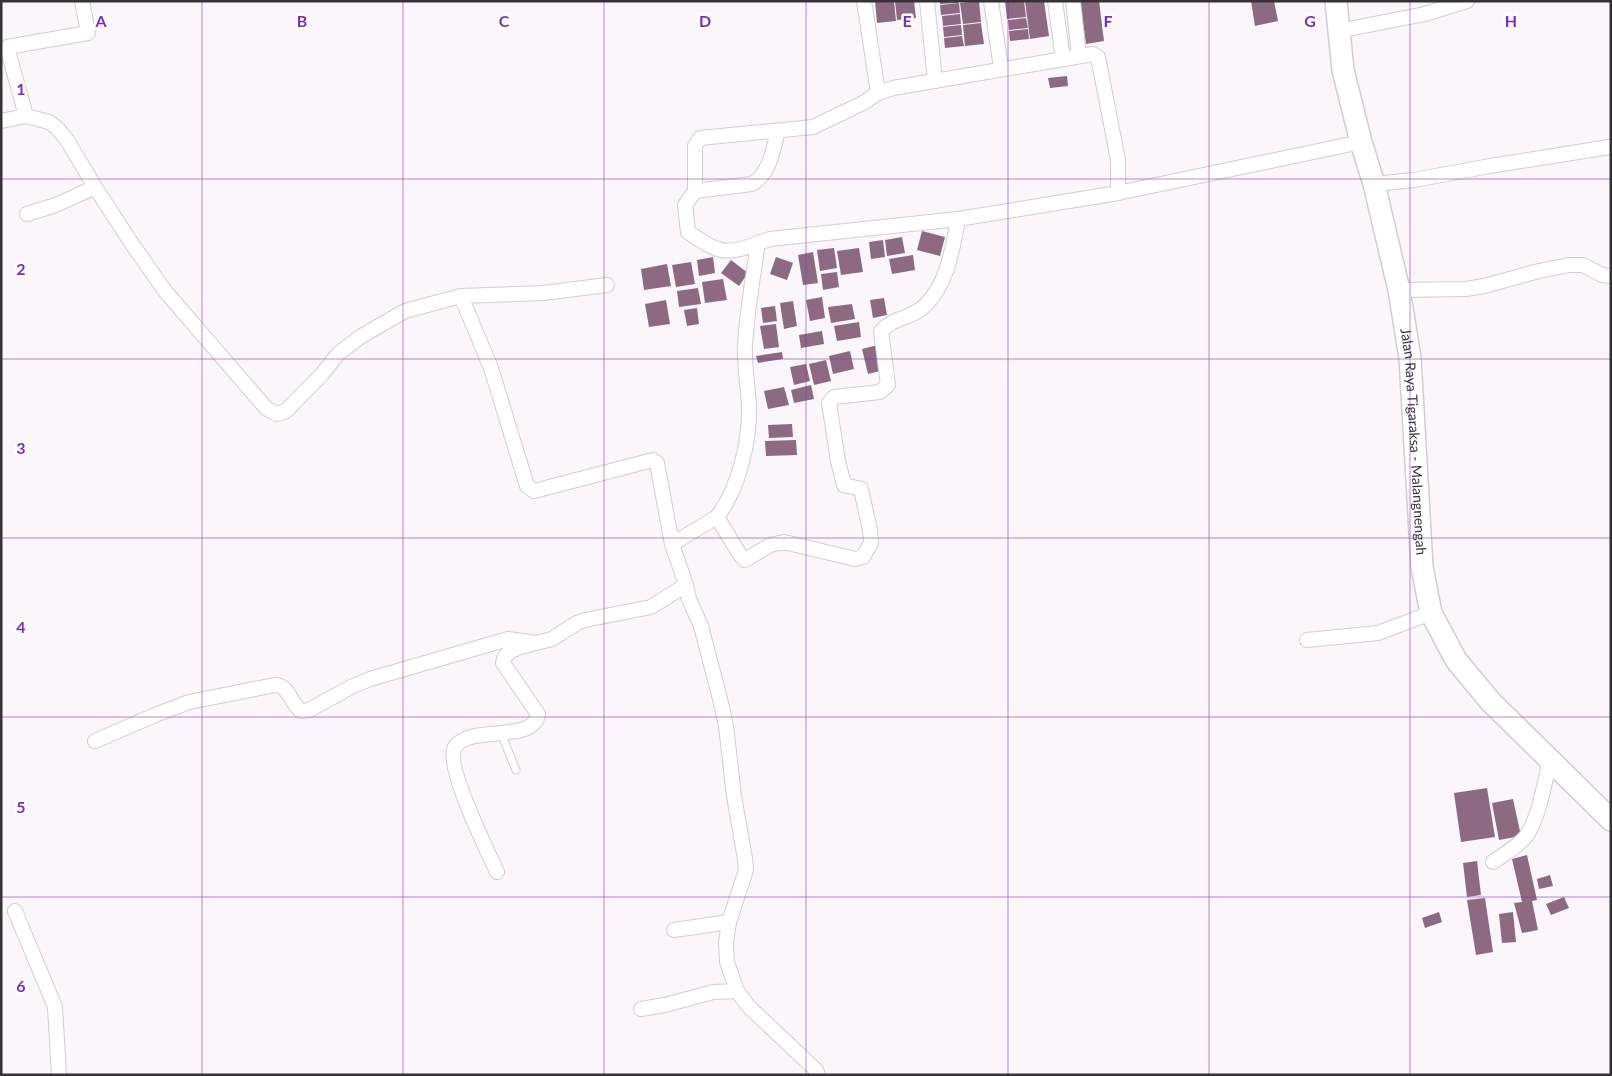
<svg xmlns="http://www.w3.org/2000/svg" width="1612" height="1076" font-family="Lato,sans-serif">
	<rect width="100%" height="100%" fill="#faf6f9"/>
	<g fill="#8d6a82">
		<path d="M875,1H894L896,21L877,23Z"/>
		<path d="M895,1H914L916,18L897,20Z"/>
		<path d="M940,1H958V3L940,4Z"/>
		<path d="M979,1L981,22L963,24L960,3Z"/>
		<path d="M1005,1H1024L1026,17L1007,19Z"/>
		<path d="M1025,1H1044L1049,36L1030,39Z"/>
		<path d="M1080,1H1099L1104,41L1086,44Z"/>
		<path d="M1251,1H1274L1278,21L1255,26Z"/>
		<path d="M959,3L960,13L941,15L940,5Z"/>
		<path d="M960,14L961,24L943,26L942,16Z"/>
		<path d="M1026,18L1028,28L1009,30L1008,20Z"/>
		<path d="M981,23L984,44L965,46L963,25Z"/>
		<path d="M961,25L962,35L944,37L943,27Z"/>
		<path d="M1028,29L1029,39L1010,41L1009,31Z"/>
		<path d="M962,36L964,46L945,48L944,38Z"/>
		<path d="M1067,76L1068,86L1050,88L1048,78Z"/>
		<path d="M922,231L945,237L940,256L917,250Z"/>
		<path d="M902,237L905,253L887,256L885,240Z"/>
		<path d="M883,240L885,257L871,259L869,242Z"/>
		<path d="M834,248L837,268L820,271L817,250Z"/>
		<path d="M859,248L863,272L841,275L837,251Z"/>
		<path d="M813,252L818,283L803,285L798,255Z"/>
		<path d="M913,255L915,270L892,274L889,259Z"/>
		<path d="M713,257L715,273L699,276L697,260Z"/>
		<path d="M776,257L793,263L787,280L770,274Z"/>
		<path d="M731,260L748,273L739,286L721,273Z"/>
		<path d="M691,262L695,284L676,287L672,265Z"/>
		<path d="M667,264L671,286L644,290L641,269Z"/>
		<path d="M837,272L839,287L823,290L821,274Z"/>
		<path d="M723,279L727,300L705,303L702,282Z"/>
		<path d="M698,288L701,304L679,307L677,291Z"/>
		<path d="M822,297L825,318L810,321L806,300Z"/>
		<path d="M884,298L887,315L873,318L870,300Z"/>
		<path d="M666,300L670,324L649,327L645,304Z"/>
		<path d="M793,301L797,326L784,329L780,303Z"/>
		<path d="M852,304L855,319L831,323L828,307Z"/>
		<path d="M775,306L777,321L763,323L761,308Z"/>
		<path d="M697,308L699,324L687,326L684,310Z"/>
		<path d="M859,322L861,337L837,341L834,326Z"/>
		<path d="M776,324L779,347L764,349L760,326Z"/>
		<path d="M822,331L824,344L801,348L799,335Z"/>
		<path d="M878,345L884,370L868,374L862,349Z"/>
		<path d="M850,351L854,369L833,374L829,356Z"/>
		<path d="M782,352L783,359L758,363L756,356Z"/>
		<path d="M826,360L831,381L814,385L809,364Z"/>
		<path d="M806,364L810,381L794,385L790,367Z"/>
		<path d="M811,385L814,399L794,403L791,390Z"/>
		<path d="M784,387L789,405L768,409L764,391Z"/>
		<path d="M792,424L793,437L769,438L768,425Z"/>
		<path d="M796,440L797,455L766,456L765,441Z"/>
		<path d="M1487,788L1495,837L1461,842L1454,793Z"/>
		<path d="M1513,799L1521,836L1499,840L1492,803Z"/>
		<path d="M1527,855L1537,900L1532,901L1538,930L1522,933L1514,903L1522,902L1512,859Z"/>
		<path d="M1477,861L1481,895L1467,897L1463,863Z"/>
		<path d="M1550,875L1553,886L1539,889L1537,879Z"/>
		<path d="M1564,897L1569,908L1551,915L1546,904Z"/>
		<path d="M1485,898L1493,952L1476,955L1467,900Z"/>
		<path d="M1439,912L1442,922L1425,928L1422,918Z"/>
		<path d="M1513,912L1516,942L1502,943L1499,914Z"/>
	</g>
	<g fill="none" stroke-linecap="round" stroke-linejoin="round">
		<g stroke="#d1ced1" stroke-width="9">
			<path id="service" d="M501,733L516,770"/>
		</g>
		<g stroke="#d1ced1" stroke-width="16">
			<g id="minor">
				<path d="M864,1L878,93L893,88L1093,54L1098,57L1118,160V193"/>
				<path d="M927,1L935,81"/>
				<path d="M991,1L1001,68"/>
				<path d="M1055,1L1063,59"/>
				<path d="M1073,1L1079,56"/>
				<path d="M1338,31L1425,14L1467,1"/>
				<path d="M26,116L7,47L88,33L82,1"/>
				<path d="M1,121L26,116L49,122L57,128L67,140L95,187L130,241L165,291L266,408L277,414L286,411L323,373L338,354L360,337L405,311L461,296"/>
				<path d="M1374,184L1414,180L1490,166L1609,147"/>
				<path d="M695,191V146L700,138L813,127L863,103L878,93"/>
				<path d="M27,214L56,205L95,187"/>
				<path d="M758,243C725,257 716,251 688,232L685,205L695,191L752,184C770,174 773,149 778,131"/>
				<path d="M607,285L543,293L461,296L491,368L527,486L534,491L653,460L657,463L672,544"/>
				<path d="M1399,290L1466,289L1484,286L1539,271L1569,265H1583L1602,275L1611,276"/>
				<path d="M717,517L740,555L745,560L770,545L784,542L855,559L863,557L871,543L870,530L861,489L844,485L838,461L829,403L834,397L880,392L888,385L881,331C894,318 905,319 918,311C946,292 953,249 958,219"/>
				<path d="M686,585L689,599L701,626L720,699L726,726L734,796L745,859L746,870L729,922L726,942L727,962L737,991L749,1007L816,1070L818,1075"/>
				<path d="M1307,640L1378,633L1431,613"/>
				<path d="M95,741L155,715L189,702L275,685C289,685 291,704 301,711L309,710L351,687L370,679L508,639L536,643L552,639L577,623L585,620L651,607L686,585L672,544L717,517C739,488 750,441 749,406C748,386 744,365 745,345C747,311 753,277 758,243L770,239L958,219L1118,193L1361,142"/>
				<path d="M1493,862C1504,854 1519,846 1527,835C1539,817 1545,781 1550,760"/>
				<path d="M497,872C488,852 444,764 455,747C470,724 534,744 538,714L503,663C505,649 521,647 532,644"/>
				<path d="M15,911L55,1007L59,1075"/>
				<path d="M674,930L729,922"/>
				<path d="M641,1009L665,1005L713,992L737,991"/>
			</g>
		</g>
		<g stroke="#d1ced1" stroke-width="24">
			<g id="primary">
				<path id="s1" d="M1336,1L1343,70L1361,142L1374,184L1399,290L1410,358L1422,567L1431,613L1456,660L1490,701L1611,820"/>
			</g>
		</g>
		<use href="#service" stroke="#fff" stroke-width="7"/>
		<use href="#minor" stroke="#fff" stroke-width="14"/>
		<use href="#primary" stroke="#fff" stroke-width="21"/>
	</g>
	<path fill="none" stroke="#7b2cbf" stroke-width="1" stroke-opacity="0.55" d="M202,1V1075M403,1V1075M604,1V1075M806,1V1075M1008,1V1075M1209,1V1075M1410,1V1075M1,179H1611M1,359H1611M1,538H1611M1,717H1611M1,897H1611"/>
	<g text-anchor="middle" stroke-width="5" stroke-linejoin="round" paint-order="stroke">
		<g font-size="14" fill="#353335" stroke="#fff">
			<text dy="5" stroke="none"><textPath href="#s1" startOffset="449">Jalan Raya Tigaraksa - Malangnengah</textPath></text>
		</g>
	</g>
	<g font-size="16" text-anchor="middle" font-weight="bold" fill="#7b2cbf" stroke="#fff" stroke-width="5" stroke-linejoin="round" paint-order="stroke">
		<text x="101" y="27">A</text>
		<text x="302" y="27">B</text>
		<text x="504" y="27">C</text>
		<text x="705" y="27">D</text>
		<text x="907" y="27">E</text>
		<text x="1108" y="27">F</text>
		<text x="1310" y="27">G</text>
		<text x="1511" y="27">H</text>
		<text x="21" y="95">1</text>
		<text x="21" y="275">2</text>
		<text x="21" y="454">3</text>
		<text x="21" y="633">4</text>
		<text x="21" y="813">5</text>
		<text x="21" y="992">6</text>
	</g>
	<rect width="1612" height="1076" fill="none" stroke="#353335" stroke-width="5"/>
</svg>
